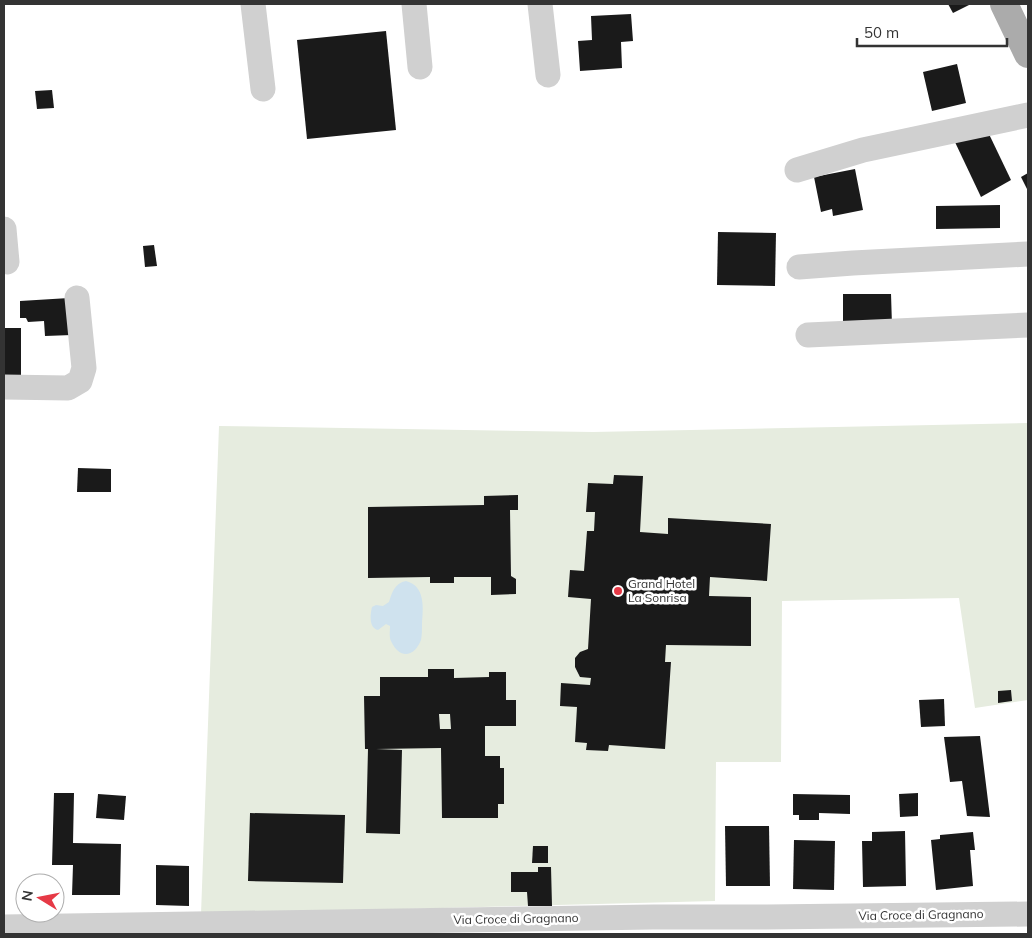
<svg xmlns="http://www.w3.org/2000/svg" width="1032" height="938" font-family="Mulish,sans-serif">
	<rect width="100%" height="100%" fill="#fff"/>
	<path fill="#e6ecdf" d="M1028,423V700L975,708L959,598L782,601L781,762H716L715,901L201,914L219,426L593,432Z"/>
	<path fill="#cfe2ee" d="M406,581C426,586 423,609 422,624C422,629 422,636 421,640C414,658 399,659 391,641C389,637 390,631 390,626L386,624L378,630C369,628 370,615 372,607L376,605L383,606L389,602C392,592 395,583 406,581Z"/>
	<g fill="#1a1a1a" fill-rule="evenodd">
		<path d="M948,4H971L953,13Z"/>
		<path d="M631,14L633,41L621,42L622,68L580,71L578,41L592,40L591,16Z"/>
		<path d="M386,31L396,130L307,139L297,40Z"/>
		<path d="M957,64L966,103L932,111L923,72Z"/>
		<path d="M52,90L54,108L37,109L35,91Z"/>
		<path d="M988,132L1011,180L981,197L954,140Z"/>
		<path d="M855,169L863,210L833,216L832,209L821,212L814,177Z"/>
		<path d="M1028,173V191L1021,177Z"/>
		<path d="M1000,205V228L936,229V206Z"/>
		<path d="M718,232L776,233L775,286L717,285Z"/>
		<path d="M154,245L157,266L145,267L143,246Z"/>
		<path d="M843,294H891L892,326H843Z"/>
		<path d="M69,298L72,335L45,336L44,321L28,322L26,318H20V301Z"/>
		<path d="M4,328H21V376L4,375Z"/>
		<path d="M78,468L111,469V492H77Z"/>
		<path d="M614,475L643,476L640,532L668,534V518L771,524L767,581L710,577L709,596L751,597V646L666,645L665,662H671L665,749L609,745L608,751L586,750L587,743L575,742L577,707L560,706L561,683L590,685L591,678L580,677L575,667V658L580,652L588,649L591,599L568,597L570,570L584,571L587,531H594L595,512H586L588,483L613,484Z"/>
		<path d="M518,495V510H510L511,576L516,579V594L491,595V577H454V583H430V577L368,578V507L484,505V496Z"/>
		<path d="M428,669H454V678L489,677V672H506V700H516V726H485V756H500V768H504V804H498V818H442L441,748L376,749L402,750L400,834L366,833L368,749H365L364,696H380V677H428ZM439,714H450L451,729H440Z"/>
		<path d="M1011,690L1012,701L998,703V691Z"/>
		<path d="M944,699L945,726L921,727L919,700Z"/>
		<path d="M980,736L990,817L967,816L962,781L950,782L944,737Z"/>
		<path d="M54,793H74L73,843L121,844L120,895H72L73,865H52Z"/>
		<path d="M918,793V816L900,817L899,794Z"/>
		<path d="M98,794L126,796L124,820L96,818Z"/>
		<path d="M793,794L850,795V814L819,813V820H799V815H793Z"/>
		<path d="M250,813L345,815L343,883L248,881Z"/>
		<path d="M725,826H769L770,886H726Z"/>
		<path d="M905,831L906,886L863,887L862,841H872V832Z"/>
		<path d="M973,832L975,850H970L973,886L936,890L931,840L940,839V835Z"/>
		<path d="M794,840L835,841L834,890L793,889Z"/>
		<path d="M533,846H548V863H532Z"/>
		<path d="M156,865L189,866V906L156,905Z"/>
		<path d="M538,867H551L552,906H528L527,892H511V872H538Z"/>
	</g>
	<g fill="none" stroke-linecap="round" stroke-linejoin="round">
		<g stroke="#d0d0d0" stroke-width="25">
			<path d="M253,4L263,89"/>
			<path d="M414,4L420,67"/>
			<path d="M540,4L548,75"/>
			<path d="M797,170L863,150L1028,115"/>
			<path d="M4,229L7,262"/>
			<path d="M799,267L853,263L1028,254"/>
			<path d="M808,335L1028,325"/>
			<path d="M4,387L68,388L80,381L84,368L77,298"/>
			<path d="M4,927L653,917H767L1028,914"/>
		</g>
		<path stroke="#ababab" stroke-width="28" d="M1004,4L1028,54"/>
	</g>
	<circle fill="#e63946" stroke="#fff" stroke-width="2" cx="618" cy="591" r="5"/>
	<g text-anchor="middle" stroke-width="5" stroke-linejoin="round" paint-order="stroke">
		<g font-size="12" fill="#333" stroke="#fff" text-anchor="start">
			<text x="628" y="588">Grand Hotel<tspan x="628" dy="14">La Sonrisa</tspan></text>
		</g>
		<g font-size="12" fill="#333" stroke="#fff">
			<text transform="translate(921 915) rotate(-1)" y="4">Via Croce di Gragnano</text>
			<text transform="translate(516 919) rotate(-1)" y="4">Via Croce di Gragnano</text>
		</g>
	</g>
	<rect width="1032" height="938" fill="none" stroke="#333333" stroke-width="10"/>
	<g transform="translate(40 898) rotate(280)"><circle r="24" fill="#ffffff" stroke="#adadad"/>
	<path d="M0-4L9 19L0 12L-9 19Z" fill="#e63946"/>
	<text y="-8" font-size="14" font-weight="bold" text-anchor="middle" fill="#333333">N</text>
	</g>
	<path d="M857 38v8h150v-8" fill="none" stroke="#333333" stroke-width="2.5"/>
	<text x="864" y="38" font-size="15" fill="#333333" stroke="#ffffff" stroke-width="4" paint-order="stroke">50 m</text>
</svg>
